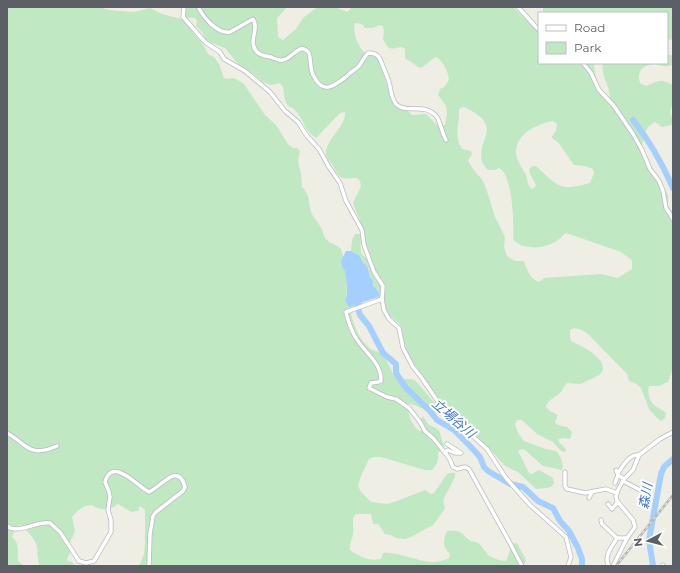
<svg xmlns="http://www.w3.org/2000/svg" width="680" height="573" font-family="Montserrat,'Noto Sans JP',sans-serif">
	<rect width="100%" height="100%" fill="#efeee4"/>
	<g fill="#bfe8c3" fill-rule="evenodd">
		<path d="M7,7H99L109,10L134,12L150,8L162,14L182,19L204,46L208,54L214,57L219,64L224,78L227,79L234,78L244,84L265,115L276,125L288,144L293,148H297L300,151L298,161L301,173L302,187C312,196 307,206 313,216C315,219 318,222 320,226C323,230 323,236 327,240C330,244 336,244 340,248C345,255 349,292 345,300C351,307 356,303 363,304L351,313C353,324 360,342 371,349C374,351 378,351 382,354C389,361 390,372 397,379H411L416,381L437,406L438,411L435,413C426,412 417,404 408,404C408,415 410,422 418,430L421,431L424,428L420,420L423,416L428,424L439,430L444,446L438,453C439,460 437,465 432,470H425L381,457H374L369,459L361,476L358,486L361,492L371,502L387,504L397,501L425,490L431,494L434,493L447,474L450,473H455V477L443,500L445,509L433,525L411,537L405,539L396,538L391,535L385,534L378,524H373L371,514H356L354,516C352,521 354,527 353,533C353,539 349,543 350,550C359,556 369,562 381,559L383,553C404,551 428,570 449,558L450,554C442,547 443,540 447,531C462,530 459,532 469,540C472,542 474,541 478,543C482,546 485,551 488,555C492,558 501,561 506,561C510,554 508,549 515,543L518,544C520,551 525,555 526,561L524,564L520,566H139L144,554L145,543V510L140,506L138,511L131,512L118,504C111,510 99,511 92,505C83,505 78,510 72,517L75,531L70,543V553L67,559L68,561L72,562L75,566H40C37,559 38,554 37,546C34,537 27,531 21,525L16,527L12,537C20,543 17,551 18,561L24,566H7Z"/>
		<path d="M186,7H287L277,18L278,37L283,40L296,29L303,18L316,8L335,7L347,12L353,7H513L533,27L539,24V63H594C594,76 601,90 607,101L610,99C610,84 600,76 603,63H667V54L673,56V65C670,65 666,67 664,66C660,66 658,64 654,64C643,65 636,72 640,83L646,86C658,81 661,78 673,85V104L670,111L673,121L671,125L662,127L655,122C642,128 646,139 640,149L649,170L662,185L668,195V206L673,212V368L668,382L659,386H649C647,391 649,399 653,404C657,408 662,409 666,413L665,418L661,421L655,416L649,409L641,388L635,383L629,381L627,374L589,335L582,330L574,328L570,330V337L571,341C580,345 609,359 602,372C600,376 585,381 581,384L567,383C564,386 563,389 561,392C556,398 548,398 546,407L550,411L558,415L555,422L558,425L567,427L572,432L570,439L563,438L558,439L559,442L566,449V451L564,452L560,450L553,442L537,434L522,420H517L515,424L518,433L524,441L546,449L556,451C561,456 564,464 562,470L543,466L525,450L522,449L518,451L529,473L532,474L539,470L553,478L554,483L551,487L546,488L536,489L518,472L505,466L488,447L445,407L410,358L404,343L402,328L400,324L389,315L385,309L383,298L373,301L374,299L376,298L375,287L369,277V269L359,255L354,253L351,251L352,240L355,234H360C362,241 359,248 362,255L369,260L371,257L366,244L362,226L353,203L361,186L360,181L357,178C342,178 341,182 333,166C331,162 326,158 326,153C326,139 347,125 345,112L340,113L316,138C304,131 304,119 295,110C292,107 288,107 286,103C284,98 284,92 283,87L280,83L271,85L263,82L247,69L239,65L225,48L209,42L205,39L203,33L196,26L197,21L195,18H187L185,15ZM355,23L362,24L365,28H373L380,25L383,26L384,32L383,39C389,51 390,49 402,47L405,49V58L420,68C426,66 430,60 436,57C444,62 448,71 449,80L444,87L440,89L438,95C449,108 448,109 445,125L438,126L426,114L413,115L411,114L407,110L395,106L390,94L378,59C374,55 370,56 366,53C358,48 352,32 355,23ZM464,107C472,111 483,116 486,125C491,137 471,154 488,170H495L499,168C513,174 514,225 513,239C522,250 542,249 553,243C558,241 562,236 566,233L621,252L632,260V269L618,278L601,274L544,278L539,282C530,279 527,270 524,261H515L507,256L504,247L505,237L495,217L486,188L482,179L476,173L468,161L472,154L471,151L462,149C453,136 460,123 459,110L460,108ZM553,121L557,124L556,131L552,136V138L558,142L574,165L585,166L593,169L594,173L590,183C559,192 558,186 536,166H532L529,170C530,176 534,179 536,186L532,189C527,185 528,181 526,175C522,167 515,159 516,150C518,132 538,124 553,121Z"/>
		<path d="M543,7H673V40L667,39V13H543Z"/>
	</g>
	<path fill="#a4cfff" d="M346,251H351L354,253L359,255C364,266 370,264 369,277L373,280V285L379,293V296L375,298L349,307L345,300C349,292 346,280 345,271L343,269L341,261Z"/>
	<g fill="none" stroke-linecap="round" stroke-linejoin="round">
		<g stroke="#a4cfff" stroke-width="6">
			<path d="M633,120C649,140 662,163 673,188"/>
			<path d="M359,296L358,308L360,315L369,326L383,353L396,364V373L406,388L429,410L437,420L454,430L470,446L480,457L484,467L488,471L510,484L523,487L538,501L553,508L560,521L569,531L578,548L582,559V566"/>
			<path d="M653,566L649,540L661,474L664,467L673,459"/>
		</g>
		<g stroke="#b9bbc1" stroke-width="5">
			<g id="street">
				<path d="M184,7L183,17L205,42L220,52L224,59L245,71L270,92L285,111L298,122L307,136L319,149L329,167L340,183L346,201L362,230L364,245L374,272L383,286L382,299L384,310L389,319L399,328L403,348L413,367L421,377L443,409L487,449L506,478L530,505L566,537L571,557L568,566"/>
				<path d="M198,7C204,18 217,34 230,32L253,19C260,29 247,42 257,52C261,56 266,56 271,57C275,59 279,61 283,60C293,58 300,41 309,53C311,60 310,68 313,75C323,95 333,87 347,76C350,72 355,70 359,66C362,62 364,57 368,53C374,53 377,54 380,59C383,66 386,74 389,82C391,89 391,100 397,105C408,114 425,102 437,117C441,124 442,133 446,140"/>
				<path d="M518,7L535,26L539,30"/>
				<path d="M583,63L591,73L599,90L614,106L633,134L642,150L650,169L659,181L663,191L666,208L673,219"/>
				<path d="M382,299L346,312C348,321 351,330 356,338C364,352 382,363 381,381L378,382L371,383L369,388L387,397L396,399L409,408L420,422L425,431L434,439L445,453"/>
				<path d="M7,433C28,445 29,458 57,446"/>
				<path d="M447,444L461,453H455L448,450L445,452L450,460L453,467L457,469L465,467L469,469L511,545L522,566"/>
				<path d="M616,470L618,475L624,479"/>
				<path d="M565,472V486L567,489L585,493L606,489L617,493"/>
				<path d="M618,473C623,466 629,454 639,455"/>
				<path d="M623,481L640,490"/>
				<path d="M615,483L618,475"/>
				<path d="M589,498L592,492"/>
				<path d="M608,504L612,509L618,502"/>
				<path d="M601,520L602,524L617,538"/>
				<path d="M7,526C19,535 37,520 50,523L60,532L79,561L86,563L94,561L111,532V520L108,510L110,497L109,492L105,482C112,456 137,486 149,492C161,487 178,461 185,487L183,491L156,512L153,516L150,534L149,566"/>
				<path d="M663,565V566"/>
				<path d="M609,566C603,556 612,547 617,538H627"/>
				<path d="M613,566L627,538L635,527L633,520L617,501L616,496L618,490L624,479L633,470L639,455L660,439L673,432"/>
			</g>
		</g>
		<use href="#street" stroke="#fff" stroke-width="3.5"/>
		<g stroke="#b5b6b6" stroke-width="2.5">
			<path id="rail" d="M616,566L673,495"/>
		</g>
		<use href="#rail" stroke="#fff" stroke-width="1" stroke-dasharray="3" stroke-linecap="butt"/>
	</g>
	<g text-anchor="middle" stroke-width="4" stroke-linejoin="round" paint-order="stroke">
		<g font-size="13" font-style="italic" fill="#4076c9" stroke="#fff">
			<text transform="translate(454 418) rotate(41)" y="5">立場谷川</text>
			<text transform="translate(645 496) rotate(-80)" y="5">森川</text>
		</g>
	</g>
	<rect width="680" height="573" fill="none" stroke="#5c5f65" stroke-width="16"/>
	<rect x="538" y="12" width="130" height="52" fill="#ffffff" stroke="#bebfc1"/>
	<rect x="546" y="25" width="20" height="6" fill="#ffffff" stroke="#bebfc1"/>
	<text x="574" y="32" font-size="12" fill="#5c5f65">Road</text>
	<rect x="546" y="42" width="20" height="12" fill="#bfe8c3" stroke="#bebfc1"/>
	<text x="574" y="52" font-size="12" fill="#5c5f65">Park</text>
	<g transform="translate(648 541) rotate(263)" stroke="#ffffff" stroke-width="3" paint-order="stroke">
	<path d="M0-3L7 15L0 10L-7 15Z" fill="#5c5f65"/>
	<text y="-6" font-size="11" font-weight="bold" text-anchor="middle" fill="#5c5f65">N</text>
	</g>
</svg>
